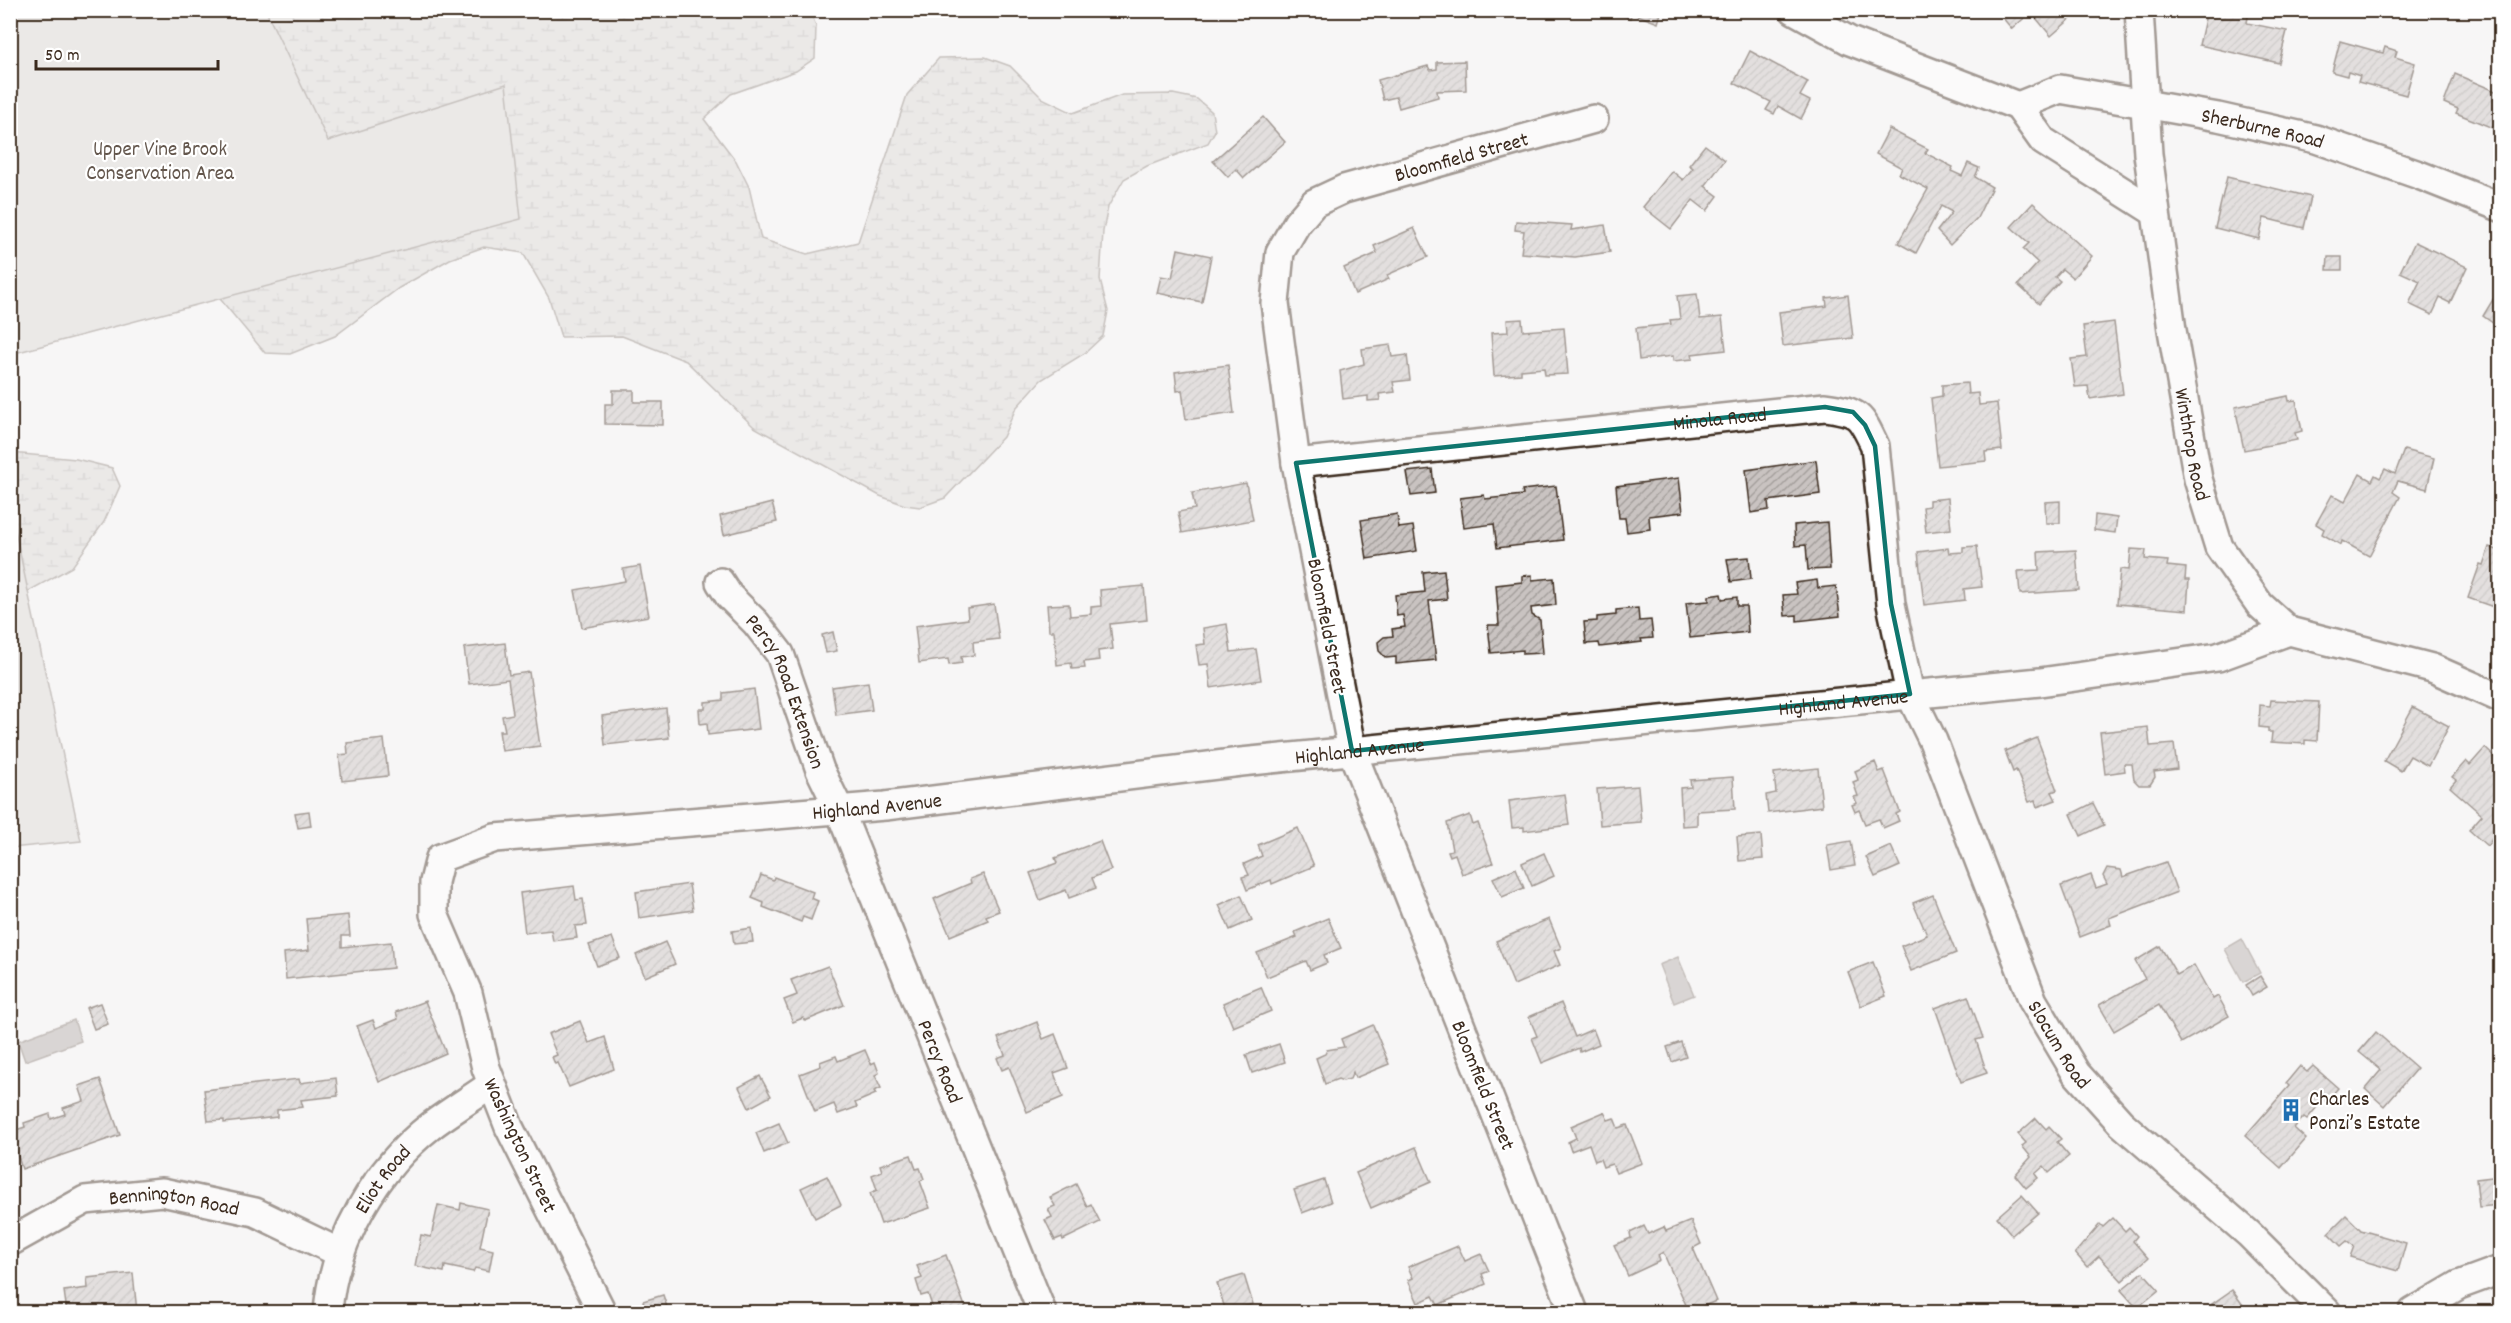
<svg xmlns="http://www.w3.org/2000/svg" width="2511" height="1323" font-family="Dekko,sans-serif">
	<defs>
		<pattern id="wetland-marsh" width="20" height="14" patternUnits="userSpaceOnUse" patternTransform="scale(1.5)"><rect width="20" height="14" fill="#dbd9d6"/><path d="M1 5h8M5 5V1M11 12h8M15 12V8" fill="none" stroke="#bdbab7"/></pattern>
		<pattern id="building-hatch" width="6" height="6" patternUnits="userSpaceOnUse" patternTransform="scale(1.5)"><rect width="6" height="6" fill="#c9c3c1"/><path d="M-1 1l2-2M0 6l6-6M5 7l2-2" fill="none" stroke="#a49f9c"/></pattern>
	</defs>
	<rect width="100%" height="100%" fill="#f7f6f6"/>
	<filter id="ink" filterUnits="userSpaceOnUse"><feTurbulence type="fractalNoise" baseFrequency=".0167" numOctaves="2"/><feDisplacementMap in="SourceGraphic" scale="12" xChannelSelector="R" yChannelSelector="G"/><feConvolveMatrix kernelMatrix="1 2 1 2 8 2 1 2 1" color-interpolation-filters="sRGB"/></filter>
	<g filter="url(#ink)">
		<g fill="url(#wetland-marsh)" stroke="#8b827a" stroke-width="1.5">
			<path d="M11,11H810L816,26L815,58L796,71L731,94L704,119L736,161L749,187L761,239L807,254L858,242L907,95L939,58L985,57L1010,66L1042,98L1073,113L1122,95L1173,94L1197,99L1212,112L1215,131L1208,143L1147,166L1124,179L1108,207L1103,231L1100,280L1108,311L1103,336L1085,353L1041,380L1016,408L1003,437L945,498L920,507L905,505L880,496L754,427L686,361L622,336L561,337L549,298L523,253L484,247L450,259L399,288L335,336L290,354L265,353L211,288Z"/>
			<path d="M11,453L76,459L112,468L120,486L104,522L72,567L11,601Z"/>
		</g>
		<g fill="#dbd9d6" stroke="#8b827a" stroke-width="1.5">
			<path d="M11,10L266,11L328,141L506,84L521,219L11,354Z"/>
			<path d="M11,511L81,841L11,848Z"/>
		</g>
		<g fill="#b4aeaa" stroke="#847972" stroke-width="1.5">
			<path d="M2242,939L2260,973L2243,982L2225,949Z"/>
			<path d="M1678,957L1694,995L1674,1003L1659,965Z"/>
			<path d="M74,1020L81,1041L25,1061L18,1041Z"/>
		</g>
		<g fill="url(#building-hatch)" stroke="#3b2a1e" stroke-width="1.5">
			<path d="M1610,10H1662L1658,23L1632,13L1630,18Z"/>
			<path d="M1996,10H2067L2073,17L2051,36L2031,12L2012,29Z"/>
			<path d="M2207,10L2249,11L2247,23L2287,31L2279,63L2199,45Z"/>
			<path d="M2340,41L2383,53L2385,47L2397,51L2395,57L2415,63L2406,95L2358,82L2360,76L2348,72L2347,76L2332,72Z"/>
			<path d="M1750,51L1808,82L1800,96L1810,101L1801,119L1778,106L1774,114L1766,110L1771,102L1734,83Z"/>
			<path d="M1465,61L1466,90L1437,91L1438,97L1399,108L1396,97L1383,100L1378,80L1428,66L1430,70L1437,69V62Z"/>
			<path d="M2455,74L2500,93V131L2456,113L2458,109L2444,103Z"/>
			<path d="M1263,117L1285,142L1244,178L1236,169L1228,177L1213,161Z"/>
			<path d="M1889,129L1928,149L1925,153L1953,167L1951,171L1962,176L1968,163L1979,168L1975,177L1992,187L1977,218L1950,245L1937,231L1952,212L1941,206L1916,253L1898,243L1928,189L1899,174L1902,168L1876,154Z"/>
			<path d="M1705,145L1725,160L1705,186L1718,196L1707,211L1693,200L1671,229L1643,207L1672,171L1683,180L1693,168L1689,165Z"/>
			<path d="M2227,177L2311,197L2304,228L2264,218L2259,239L2215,228Z"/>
			<path d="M2033,203L2092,256L2073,278L2062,269L2055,277L2060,281L2039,304L2018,285L2038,263L2023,249L2029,243L2011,227Z"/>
			<path d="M1516,221L1572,225L1571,230L1605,225L1610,252L1575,257L1521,253L1524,231L1515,230Z"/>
			<path d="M1414,228L1428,257L1387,275L1389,279L1355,294L1344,268L1377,253L1374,246Z"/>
			<path d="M2415,242L2467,267L2450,303L2440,298L2432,315L2409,304L2420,281L2400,272Z"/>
			<path d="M1178,249L1211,256L1202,302L1157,293L1161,276L1172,278Z"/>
			<path d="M2328,257H2342V270H2327Z"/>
			<path d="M2500,288V328L2483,316Z"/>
			<path d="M1697,294L1700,319L1722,317L1726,350L1692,354L1693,359L1673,361V356L1639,360L1636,328L1671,324L1670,320L1680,319L1677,296Z"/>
			<path d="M1848,295L1853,338L1783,346L1779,312L1827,306L1826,298Z"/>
			<path d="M1522,319L1523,331L1564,328L1568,374L1545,375L1544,368L1521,370V374L1494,376L1491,333L1508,332L1507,320Z"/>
			<path d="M2114,322L2123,394L2090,399L2088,386L2075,387L2071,359L2087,357L2083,326Z"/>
			<path d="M1390,345L1392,357L1407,355L1410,380L1393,382L1395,392L1379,394L1380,400L1368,401V396L1343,399L1340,371L1364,364L1362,349Z"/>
			<path d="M1228,365L1234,413L1186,420L1182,390L1177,391L1175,372Z"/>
			<path d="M1967,383L1968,394L1978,393L1979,405L1997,403L2002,450L1985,452L1986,461L1938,466L1931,398L1942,396V385Z"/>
			<path d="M613,390H634V402H663V425L605,424V404H613Z"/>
			<path d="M2288,396L2289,401L2296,400L2302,431L2295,433L2297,440L2244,450L2235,407Z"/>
			<path d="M2404,450L2434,458L2427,489L2398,481L2393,492L2400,497L2369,556L2342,541L2341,545L2322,534L2324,529L2316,524L2332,495L2345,502L2360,474L2372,481L2375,475L2380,478L2385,469L2395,474Z"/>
			<path d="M1816,460L1820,494L1768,501L1769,510L1751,513L1746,470Z"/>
			<path d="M1432,469L1435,493L1411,496L1407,472Z"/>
			<path d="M1679,478L1683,512L1649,516L1650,529L1627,532L1625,518H1619L1616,486Z"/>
			<path d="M1246,483L1253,520L1182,533L1178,512L1195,509L1192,493Z"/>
			<path d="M1556,486L1563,540L1497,548L1494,524L1464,528L1460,498L1484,495L1485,499L1523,495L1522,490Z"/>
			<path d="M1948,498L1951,529L1926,532L1923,507L1929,506V500Z"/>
			<path d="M2060,501V523H2046L2045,502Z"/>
			<path d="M772,503L777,522L724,535L720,516Z"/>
			<path d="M1397,514L1399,528L1413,526L1417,551L1367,559L1361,520Z"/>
			<path d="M2095,515L2117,518L2115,533L2094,530Z"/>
			<path d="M1827,522L1830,569L1808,570L1806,545L1795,546L1794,525Z"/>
			<path d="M1977,546L1982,587L1964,589L1965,600L1924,605L1918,552L1948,548L1949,553L1963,552V547Z"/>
			<path d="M2489,547L2500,551L2499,609L2468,598L2480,564L2483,565Z"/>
			<path d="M2131,549L2146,550L2145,559L2168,561L2167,566L2186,568L2185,580H2189L2187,610L2117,604L2120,569L2129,570Z"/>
			<path d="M2076,550L2079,590L2020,594L2018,571L2039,570L2038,552Z"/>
			<path d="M1749,557L1751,579L1731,582L1727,559Z"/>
			<path d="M640,566L649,616L582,628L575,590L625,581L623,569Z"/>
			<path d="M1444,570L1447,599L1429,601L1436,660L1396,664V657L1386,658L1379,651L1378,642L1384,637L1393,636L1392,629L1405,627L1403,615L1397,616L1395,595L1425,592L1423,572Z"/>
			<path d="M1532,575V580L1554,578L1556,605L1531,608L1532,615L1540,620L1543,653L1523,654V650L1491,653L1488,625H1499L1496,585L1522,582V576Z"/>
			<path d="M1817,580L1818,588L1836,586L1840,616L1797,621V615L1785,616L1783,595L1797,594L1795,583Z"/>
			<path d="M1144,586L1147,620L1110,624L1113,649L1098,651L1099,660L1084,662L1085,668L1072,669L1071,663L1057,665L1054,631H1049L1047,605L1069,604L1070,616L1091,614V607L1101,606L1100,590Z"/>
			<path d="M1721,594L1722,599L1737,597V606H1746L1748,632L1690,638L1686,603L1709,601V596Z"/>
			<path d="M994,604L999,639L973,642L974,655L961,657L962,663L949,665L948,659L919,663L915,626L968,619L967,608Z"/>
			<path d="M1638,608L1639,621L1651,620L1653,638L1641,639L1642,642L1600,647L1599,643L1586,644L1584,622L1597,621V617L1616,615V610Z"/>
			<path d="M1227,624L1231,652L1256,649L1261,680L1211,688L1208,664L1199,665L1196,645L1205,644L1203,628Z"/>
			<path d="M833,632L837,651L826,653L822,635Z"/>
			<path d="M505,643L509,675L529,672L540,746L502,751L499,731H505L502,716L513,714L508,679L469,684L464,648Z"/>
			<path d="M868,682L872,710L836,715L832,687Z"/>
			<path d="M754,689L759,729L708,735L707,723L700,724L699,709H705V702L723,700V693Z"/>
			<path d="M2271,700L2319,702L2317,741L2305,740V744L2271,742L2272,732H2268V728L2259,727L2260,705L2270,706Z"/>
			<path d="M2413,707L2449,726L2428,766L2410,756L2401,771L2384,761Z"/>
			<path d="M666,708L669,738L605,745L602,716Z"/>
			<path d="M2148,727L2150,746L2174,744L2177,769L2154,772L2155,777L2150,785H2139L2134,780L2132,764H2124L2125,771L2105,774L2100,732Z"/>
			<path d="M2037,738L2057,790L2052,792L2056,800L2037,807L2035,800L2029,802L2016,770L2013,772L2005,751Z"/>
			<path d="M384,739L388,776L342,781L339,755L348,754L347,743Z"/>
			<path d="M2485,748L2500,762V830L2487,846L2469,830L2482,815L2450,787L2456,780L2452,777L2466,761L2470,765Z"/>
			<path d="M1875,762L1879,772L1884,770L1900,812L1896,814L1899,821L1883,828L1879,819L1865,824L1859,810L1855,812L1852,805L1857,803L1854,797L1858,796L1853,782L1858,780L1855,771Z"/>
			<path d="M1818,768L1822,806L1768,813L1766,795L1776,793L1774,773Z"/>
			<path d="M1733,777L1735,809L1697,811V825L1682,826L1680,788L1691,787L1690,780Z"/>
			<path d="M1638,786L1641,822L1600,825L1597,789Z"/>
			<path d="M1565,794L1569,825L1524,831V827L1512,828L1509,801Z"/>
			<path d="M2093,803L2104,825L2081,836L2071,814Z"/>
			<path d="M309,811L311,826L298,828L295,813Z"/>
			<path d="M1470,815L1473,825L1478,823L1493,863L1462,874L1455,854L1450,856L1448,851L1452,850L1447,823Z"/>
			<path d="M1298,828L1314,866L1272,884L1271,880L1247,890L1242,877L1249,875L1244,864L1262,856L1258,845Z"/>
			<path d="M1761,835L1763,859L1739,861L1737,837Z"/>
			<path d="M1100,841L1111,870L1092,878L1096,888L1069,898L1066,890L1040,900L1030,873L1057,863L1055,858Z"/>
			<path d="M1851,841L1855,866L1831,870L1827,845Z"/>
			<path d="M1891,846L1900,866L1875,877L1866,857Z"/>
			<path d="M1544,853L1554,876L1532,886L1522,863Z"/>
			<path d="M2166,862L2177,892L2109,918L2111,925L2080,937L2061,886L2091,875L2096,888L2107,884L2103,876L2107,868L2121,870L2123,877Z"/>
			<path d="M1516,868L1524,888L1502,897L1493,878Z"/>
			<path d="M983,874L999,911L986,916L988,920L950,936L934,899L971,883L970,879Z"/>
			<path d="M761,875L773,880L774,877L813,892L811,898L818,901L811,920L803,917L801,922L763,907L764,903L752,898Z"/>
			<path d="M689,884L693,910L639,918L636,892Z"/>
			<path d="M574,886L576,900L583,899L587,925L575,926L577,938L553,941L551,930L525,933L520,893Z"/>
			<path d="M1241,895L1252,920L1230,930L1219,905Z"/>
			<path d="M1933,895L1956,953L1911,971L1901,946L1927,935L1913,903Z"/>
			<path d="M348,915L350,936H342V947L391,942L393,968L286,979L284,953L309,950L306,919Z"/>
			<path d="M1328,918L1341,948L1324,955L1327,963L1310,970L1306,961L1267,977L1257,953L1297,937L1295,932Z"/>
			<path d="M1549,919L1561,948L1554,951L1560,965L1514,985L1496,941Z"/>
			<path d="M751,928L753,942L734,944L732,931Z"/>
			<path d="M612,937L620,958L597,966L589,945Z"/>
			<path d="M665,942L675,964L645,977L636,955Z"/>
			<path d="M2160,946L2177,975L2194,965L2213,999L2218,996L2229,1016L2181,1043L2159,1005L2114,1031L2099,1005L2145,979L2135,961Z"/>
			<path d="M1873,962L1886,996L1861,1006L1848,972Z"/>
			<path d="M828,966L844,1005L805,1021L803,1018L793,1022L784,1000L797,995L791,980Z"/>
			<path d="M2260,976L2267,987L2252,996L2246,985Z"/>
			<path d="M1261,987L1271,1011L1233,1027L1223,1003Z"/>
			<path d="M1968,996L1983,1038L1976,1040L1987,1073L1961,1082L1935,1008Z"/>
			<path d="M425,1001L446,1053L379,1082L357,1026L373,1020L376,1028L398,1019L396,1012Z"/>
			<path d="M100,1003L108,1024L94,1029L86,1008Z"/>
			<path d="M1561,1003L1575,1037L1593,1029L1599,1044L1580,1052L1579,1048L1542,1063L1532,1038L1537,1036L1529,1017Z"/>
			<path d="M580,1021L589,1043L605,1037L614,1069L569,1087L558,1063L555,1064L552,1057L557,1055L548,1034Z"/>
			<path d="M1037,1022L1043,1039L1055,1034L1068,1068L1054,1073L1063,1097L1027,1112L1009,1067L1002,1070L997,1058L1005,1055L998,1038Z"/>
			<path d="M1373,1025L1389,1064L1355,1078L1353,1072L1350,1079L1343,1081L1338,1079L1325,1084L1316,1058L1325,1054L1327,1050L1344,1047L1341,1039Z"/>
			<path d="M2376,1032L2417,1068L2384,1106L2365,1089L2381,1070L2359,1052Z"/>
			<path d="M1681,1042L1686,1057L1672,1062L1667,1047Z"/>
			<path d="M1279,1044L1285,1062L1252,1073L1246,1055Z"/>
			<path d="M865,1050L871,1064L875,1062L879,1073L875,1075L881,1088L874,1091L876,1094L855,1103L857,1107L838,1114L834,1104L815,1112L800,1074L821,1066L820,1062L836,1056L838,1061Z"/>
			<path d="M2300,1066L2307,1072L2313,1066L2338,1088L2326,1102L2323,1100L2307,1119L2304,1117L2294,1128L2306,1139L2281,1168L2245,1136L2289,1086L2286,1083Z"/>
			<path d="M760,1076L771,1096L749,1108L739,1087Z"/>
			<path d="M336,1078L338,1096L301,1100L303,1107L277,1110V1117L224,1123V1120L208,1121L204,1090L299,1079L300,1083Z"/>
			<path d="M100,1079L120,1135L22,1169L10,1132L25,1127L24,1123L50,1114L51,1119L65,1114L63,1108L84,1101L79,1086Z"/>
			<path d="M1604,1112L1608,1120L1614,1118L1618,1128L1627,1125L1642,1163L1616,1173L1612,1164L1603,1167L1600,1159L1595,1161L1589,1144L1571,1151L1568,1142L1576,1138L1571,1126Z"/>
			<path d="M2036,1118L2046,1129L2049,1126L2061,1139L2057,1142L2069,1156L2049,1173L2044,1166L2035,1174L2038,1178L2026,1188L2015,1175L2031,1157L2022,1146L2026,1143L2018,1134Z"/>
			<path d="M779,1123L788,1143L764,1153L756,1133Z"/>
			<path d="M1416,1147L1431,1182L1371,1208L1356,1173Z"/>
			<path d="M911,1155L916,1169L920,1168L924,1179L920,1181L930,1208L881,1224L870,1193L877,1190L872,1175L882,1171L880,1165Z"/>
			<path d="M827,1176L841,1205L815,1218L801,1188Z"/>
			<path d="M2500,1176V1205L2479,1207L2476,1179Z"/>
			<path d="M1324,1180L1331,1202L1302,1213L1294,1190Z"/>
			<path d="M1076,1184L1087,1206L1091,1204L1100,1222L1063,1240L1062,1237L1055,1240L1045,1220L1052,1217L1048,1209L1055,1206L1050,1197Z"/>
			<path d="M2022,1195L2038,1213L2012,1235L1997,1217Z"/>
			<path d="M461,1203L488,1209L480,1247L493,1250L489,1271L475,1268L473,1272L445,1266L444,1272L415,1266L421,1235L431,1237L438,1205L460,1210Z"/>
			<path d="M2346,1215L2361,1230L2406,1243L2398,1271L2350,1257L2354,1246L2347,1241L2341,1246L2328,1233Z"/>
			<path d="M2113,1218L2125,1231L2129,1227L2137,1236L2133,1241L2148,1258L2122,1281L2099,1256L2087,1267L2075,1253L2100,1224L2103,1227Z"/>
			<path d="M1691,1221L1701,1244L1693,1248L1716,1301L1689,1312L1663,1252L1658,1255L1660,1261L1628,1276L1614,1245L1631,1238L1630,1233L1644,1226L1648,1234L1664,1227L1666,1231Z"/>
			<path d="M1458,1246L1465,1261L1481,1254L1489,1271L1482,1274L1486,1284L1438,1305L1433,1296L1418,1303L1408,1280L1413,1278L1408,1267Z"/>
			<path d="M946,1255L967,1312H934L928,1294L921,1296L916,1280L922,1278L917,1266Z"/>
			<path d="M2143,1272L2159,1290L2137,1308L2121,1290Z"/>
			<path d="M133,1273L137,1312H67L64,1291L88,1288L87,1278Z"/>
			<path d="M1244,1275L1253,1304L1226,1312L1217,1283Z"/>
			<path d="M2232,1290L2248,1312H2218L2212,1304Z"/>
			<path d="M663,1295L667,1307L662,1309L663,1312H646L643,1301Z"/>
		</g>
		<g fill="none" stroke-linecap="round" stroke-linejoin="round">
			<g stroke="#3b2a1e" stroke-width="32">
				<g id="minor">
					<path id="s1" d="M1794,10L1850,41L2018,106L2060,89L2218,117L2316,139L2419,175L2500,207"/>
					<path id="s2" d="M2139,10L2148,154L2172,330L2198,479L2219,547L2260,605L2289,631L2432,668L2500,698"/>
					<path d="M2018,106L2043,141L2155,212"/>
					<path id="s3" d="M1296,463L1825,407C1859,412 1860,414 1875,446L1891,604L1910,694L1933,741L2033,1001L2076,1073L2121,1123L2249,1234L2327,1312"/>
					<path id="s4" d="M720,582L729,596L756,623L780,654L820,770L839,809L1042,1312"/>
					<path id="s5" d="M10,1242L85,1200L162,1192L255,1212L340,1253"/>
					<path id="s6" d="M328,1312C333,1242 376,1168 432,1125C451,1111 472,1098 492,1084"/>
					<path id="s7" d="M602,1312L509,1127L486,1068L468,993L434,914V882L440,858L495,838L885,806L1241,762L2040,682L2218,657L2289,631"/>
					<path id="s8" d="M1574,1312L1352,751L1296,463L1275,303L1280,252L1297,223L1314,203L1344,189L1594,119"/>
					<path d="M2413,1312L2459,1285L2500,1270"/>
				</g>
			</g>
			<use href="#minor" stroke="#fff" stroke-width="27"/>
		</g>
	</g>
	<path d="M0 0H2511V1323H0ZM1825,407L1853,412L1865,425L1875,446L1891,604L1910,694L1352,751L1296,463Z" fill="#f7f6f6" fill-opacity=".55" fill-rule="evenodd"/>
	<path fill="none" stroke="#0f766e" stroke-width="4.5" stroke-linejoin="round" d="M1825,407L1853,412L1865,425L1875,446L1891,604L1910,694L1352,751L1296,463Z"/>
	<defs>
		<g id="building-bare" transform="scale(1.8)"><path d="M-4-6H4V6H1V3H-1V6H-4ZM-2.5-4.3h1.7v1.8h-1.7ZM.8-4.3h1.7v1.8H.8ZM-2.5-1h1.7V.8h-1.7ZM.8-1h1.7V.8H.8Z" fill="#1f6fb2" stroke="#fff" stroke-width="2.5" paint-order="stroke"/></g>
	</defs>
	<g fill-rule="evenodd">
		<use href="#building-bare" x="2291" y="1110"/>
	</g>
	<g text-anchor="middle" stroke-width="4.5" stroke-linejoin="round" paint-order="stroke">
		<g font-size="21" fill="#3b2a1e" stroke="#fff">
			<text dy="7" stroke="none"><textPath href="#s1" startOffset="496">Sherburne Road</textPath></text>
			<text dy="7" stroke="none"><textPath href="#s8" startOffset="1324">Bloomfield Street</textPath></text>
			<text dy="7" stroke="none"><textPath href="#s3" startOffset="426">Minola Road</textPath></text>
			<text dy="7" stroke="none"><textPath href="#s2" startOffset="438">Winthrop Road</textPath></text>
			<text transform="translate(1328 626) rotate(79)" y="7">Bloomfield Street</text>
			<text dy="7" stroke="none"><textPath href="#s4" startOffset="130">Percy Road Extension</textPath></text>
			<text dy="7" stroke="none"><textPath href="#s7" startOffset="1904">Highland Avenue</textPath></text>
			<text dy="7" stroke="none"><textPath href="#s7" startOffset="1418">Highland Avenue</textPath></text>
			<text dy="7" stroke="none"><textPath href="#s7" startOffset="932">Highland Avenue</textPath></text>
			<text dy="7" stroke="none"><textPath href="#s3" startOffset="1233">Slocum Road</textPath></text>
			<text dy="7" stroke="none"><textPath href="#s4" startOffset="532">Percy Road</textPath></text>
			<text transform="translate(1484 1085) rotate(68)" y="7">Bloomfield Street</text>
			<text transform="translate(521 1145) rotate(65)" y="7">Washington Street</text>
			<text dy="7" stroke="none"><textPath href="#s6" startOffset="146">Eliot Road</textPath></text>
			<text dy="7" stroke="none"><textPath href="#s5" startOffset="176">Bennington Road</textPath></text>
		</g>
		<g font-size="21" fill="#63564c" stroke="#fff">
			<text x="160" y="155">Upper Vine Brook<tspan x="160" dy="24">Conservation Area</tspan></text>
		</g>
		<g font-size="21" fill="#3b2a1e" stroke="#fff" text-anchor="start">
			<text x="2309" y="1105">Charles<tspan x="2309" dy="24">Ponzi’s Estate</tspan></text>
		</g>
	</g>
	<rect width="2511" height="1323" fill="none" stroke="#fff" stroke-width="36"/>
	<rect x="18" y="18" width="2475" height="1287" fill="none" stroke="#3b2a1e" stroke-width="2" filter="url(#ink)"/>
	<path d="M36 60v9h182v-9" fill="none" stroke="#3b2a1e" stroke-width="3"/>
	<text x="45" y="60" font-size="18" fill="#3b2a1e" stroke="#ffffff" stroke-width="4.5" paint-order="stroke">50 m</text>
</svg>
